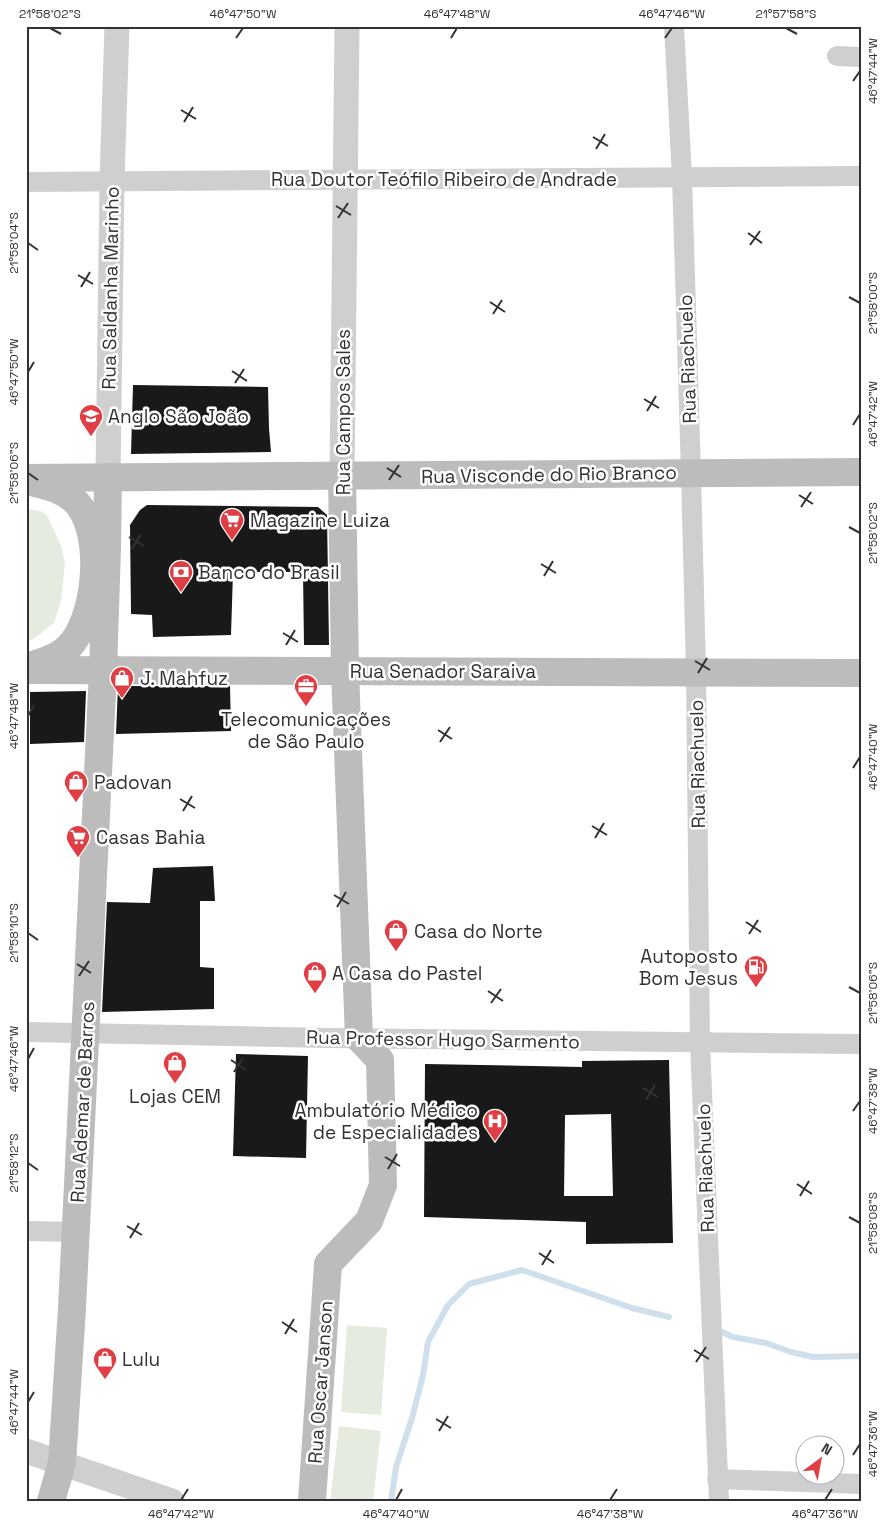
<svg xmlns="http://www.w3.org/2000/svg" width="887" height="1527" font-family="'Space Grotesk',sans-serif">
	<rect width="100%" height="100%" fill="#fff"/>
	<g fill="#e5ebdf">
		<path d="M26,509L40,511L47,515L61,546L65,564L61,600L54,623L32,640H26Z"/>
		<path d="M347,1325L387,1328L381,1415L341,1412Z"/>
		<path d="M339,1426L381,1431L373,1501H330Z"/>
	</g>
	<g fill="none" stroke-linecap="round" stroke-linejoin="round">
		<g stroke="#cfe0ec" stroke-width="6">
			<path d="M722,1332L733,1337L766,1343L791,1352L813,1357L861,1356"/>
			<path d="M391,1501L396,1467L412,1418L423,1375L428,1342L448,1305L469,1284L522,1270L632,1308L669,1317"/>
		</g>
	</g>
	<g fill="#191919" fill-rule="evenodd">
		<path d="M133,385L268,387L269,428L271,452L131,454Z"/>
		<path d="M147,505L318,507L327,515L329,645H304L303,572H233L231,635L153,637L152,615L131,614L130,525L140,510Z"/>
		<path d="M118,686H230L231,731L116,734Z"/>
		<path d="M86,691L84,742L30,744V692Z"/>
		<path d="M213,866L215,901H200V967L214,968V1009L102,1012L107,902L150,903L153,868Z"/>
		<path d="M236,1054L308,1056L306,1158L233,1156Z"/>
		<path d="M669,1060L673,1243L586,1244V1222L424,1217L425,1064L582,1067V1061ZM611,1114L613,1196H564L565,1115Z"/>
	</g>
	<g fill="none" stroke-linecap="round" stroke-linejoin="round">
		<g stroke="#cfcfcf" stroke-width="20">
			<path d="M674,26L682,177L691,473L696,672L700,1043L719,1501"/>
			<path d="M837,56L861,57"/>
			<path d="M26,182L861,176"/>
			<path d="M26,1032L329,1038L861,1044"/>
			<path d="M26,1231L76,1232"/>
			<path d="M717,1479L861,1484"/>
		</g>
		<g stroke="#cfcfcf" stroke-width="25">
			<path d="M342,476L347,26"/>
			<path d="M108,477L112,181L117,26"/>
			<path d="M26,1451L172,1501"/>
		</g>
		<g stroke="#bcbcbc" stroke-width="28">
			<path d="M26,478L861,472"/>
			<path d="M30,666C45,661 63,656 73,642C97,611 104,532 76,502C65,490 50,487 35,483"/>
			<path d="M26,670L861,673"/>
			<path d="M51,1501L62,1463L72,1308L103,671L107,548L108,477"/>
			<path d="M312,1501L328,1264L369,1221L383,1185L380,1060L359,1038L345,671L342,476"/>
		</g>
	</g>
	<path fill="none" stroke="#323232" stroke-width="2" d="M50,28L61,34M786,28L797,34M236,38L243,28M451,38L457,28M665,38L672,28M853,81L860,71M181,110L196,119M184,122L193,107M593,137L608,146M596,149L605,134M336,206L351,215M338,218L348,203M748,233L762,243M28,243L38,250M750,245L760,231M78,275L93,284M81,287L90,272M849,297L860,303M490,302L505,312M493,314L502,300M232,371L247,381M28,372L34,362M235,383L244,369M644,399L659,408M647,411L656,396M853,425L860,414M387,468L401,477M28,473L38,480M389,480L399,465M799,495L813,504M801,507L811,492M849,527L860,533M129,537L144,546M132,549L141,534M541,564L556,573M544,576L553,561M283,633L298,642M286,645L295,630M695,661L710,670M698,673L707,658M28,716L34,705M438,730L452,739M440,742L450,727M853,768L860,757M180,799L195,808M183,811L192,796M592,826L607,835M595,838L604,823M334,895L349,904M337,907L346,892M746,922L761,932M28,933L38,940M749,934L758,920M77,964L91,973M79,976L89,961M849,987L860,993M488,991L503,1001M491,1003L501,989M28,1059L34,1048M231,1060L246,1070M234,1072L243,1058M643,1088L658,1097M646,1100L655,1085M853,1111L860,1101M385,1157L400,1166M28,1163L38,1170M388,1169L397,1154M797,1184L812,1194M800,1196L809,1181M849,1217L860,1223M127,1226L142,1235M130,1238L139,1223M539,1253L554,1263M542,1265L551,1250M282,1322L297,1332M285,1334L294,1319M694,1350L709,1359M696,1362L706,1347M28,1402L34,1392M436,1419L451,1428M439,1431L448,1416M853,1455L860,1444M181,1500L188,1489M396,1500L402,1489M610,1500L617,1489M825,1500L832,1489"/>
	<defs>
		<g id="school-pin" transform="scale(1.25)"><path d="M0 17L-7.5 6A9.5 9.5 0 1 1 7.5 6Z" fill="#df3f44" stroke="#fff"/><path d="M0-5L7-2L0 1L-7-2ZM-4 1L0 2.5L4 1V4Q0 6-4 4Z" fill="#fff"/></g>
		<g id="supermarket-pin" transform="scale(1.25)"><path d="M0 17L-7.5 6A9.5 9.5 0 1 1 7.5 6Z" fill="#df3f44" stroke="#fff"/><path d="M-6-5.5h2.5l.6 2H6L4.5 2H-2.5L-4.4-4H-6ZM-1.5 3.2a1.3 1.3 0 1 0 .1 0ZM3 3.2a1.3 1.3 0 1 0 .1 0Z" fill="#fff"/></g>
		<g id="bank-pin" transform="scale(1.25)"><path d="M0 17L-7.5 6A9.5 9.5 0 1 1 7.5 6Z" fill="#df3f44" stroke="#fff"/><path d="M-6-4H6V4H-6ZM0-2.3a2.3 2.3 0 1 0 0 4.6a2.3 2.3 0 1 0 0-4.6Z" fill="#fff"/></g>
		<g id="shop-pin" transform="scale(1.25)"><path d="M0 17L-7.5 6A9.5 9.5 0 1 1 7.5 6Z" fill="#df3f44" stroke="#fff"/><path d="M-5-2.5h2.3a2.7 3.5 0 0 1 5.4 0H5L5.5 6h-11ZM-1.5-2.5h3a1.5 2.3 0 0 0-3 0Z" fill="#fff"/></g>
		<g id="office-pin" transform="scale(1.25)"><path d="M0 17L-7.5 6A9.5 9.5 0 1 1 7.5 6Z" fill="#df3f44" stroke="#fff"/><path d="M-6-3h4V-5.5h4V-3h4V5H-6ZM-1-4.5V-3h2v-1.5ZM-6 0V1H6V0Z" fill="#fff"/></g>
		<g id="fuel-pin" transform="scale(1.25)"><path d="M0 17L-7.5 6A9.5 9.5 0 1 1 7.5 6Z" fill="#df3f44" stroke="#fff"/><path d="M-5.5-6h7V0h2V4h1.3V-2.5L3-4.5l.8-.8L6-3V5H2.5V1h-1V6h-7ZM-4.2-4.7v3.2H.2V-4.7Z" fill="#fff"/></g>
		<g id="hospital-pin" transform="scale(1.25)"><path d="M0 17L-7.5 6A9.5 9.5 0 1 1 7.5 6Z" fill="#df3f44" stroke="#fff"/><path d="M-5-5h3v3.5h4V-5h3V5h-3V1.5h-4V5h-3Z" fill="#fff"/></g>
	</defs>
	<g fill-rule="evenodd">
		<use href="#school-pin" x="91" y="416"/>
		<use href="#supermarket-pin" x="232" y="520"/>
		<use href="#bank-pin" x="181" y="572"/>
		<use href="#shop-pin" x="122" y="678"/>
		<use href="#office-pin" x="306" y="686"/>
		<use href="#shop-pin" x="76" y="782"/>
		<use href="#supermarket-pin" x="78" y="837"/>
		<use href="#shop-pin" x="396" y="931"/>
		<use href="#fuel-pin" x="756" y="967"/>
		<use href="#shop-pin" x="315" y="973"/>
		<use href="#shop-pin" x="175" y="1063"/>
		<use href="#hospital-pin" x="495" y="1121"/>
		<use href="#shop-pin" x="105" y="1359"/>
	</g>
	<g text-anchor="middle" stroke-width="5" stroke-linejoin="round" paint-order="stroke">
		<g font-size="19" fill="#323232" stroke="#fff">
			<text x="444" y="186">Rua Doutor Teófilo Ribeiro de Andrade</text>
			<text transform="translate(110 288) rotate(-89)" y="7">Rua Saldanha Marinho</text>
			<text transform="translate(687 359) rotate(-92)" y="7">Rua Riachuelo</text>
			<text transform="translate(343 412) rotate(-90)" y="7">Rua Campos Sales</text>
			<text transform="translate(549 474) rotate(-1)" y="7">Rua Visconde do Rio Branco</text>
			<text x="443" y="678">Rua Senador Saraiva</text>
			<text transform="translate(697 764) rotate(-91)" y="7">Rua Riachuelo</text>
			<text transform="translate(443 1039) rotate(1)" y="7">Rua Professor Hugo Sarmento</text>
			<text transform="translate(82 1102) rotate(-87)" y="7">Rua Ademar de Barros</text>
			<text transform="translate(705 1168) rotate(-92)" y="7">Rua Riachuelo</text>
			<text transform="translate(320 1382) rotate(-86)" y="7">Rua Oscar Janson</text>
		</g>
		<g font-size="19" fill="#323232" stroke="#fff" text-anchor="start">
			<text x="108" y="423">Anglo São João</text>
			<text x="250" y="527">Magazine Luiza</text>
			<text x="198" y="579">Banco do Brasil</text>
			<text x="140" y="685">J. Mahfuz</text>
			<text x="306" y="726" text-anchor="middle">Telecomunicações<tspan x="306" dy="22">de São Paulo</tspan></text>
			<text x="94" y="789">Padovan</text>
			<text x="96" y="844">Casas Bahia</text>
			<text x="414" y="938">Casa do Norte</text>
			<text x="738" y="963" text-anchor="end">Autoposto<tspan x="738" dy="22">Bom Jesus</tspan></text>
			<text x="332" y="980">A Casa do Pastel</text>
			<text x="175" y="1103" text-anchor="middle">Lojas CEM</text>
			<text x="478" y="1117" text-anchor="end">Ambulatório Médico<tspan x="478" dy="22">de Especialidades</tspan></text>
			<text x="122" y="1366">Lulu</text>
		</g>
	</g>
	<rect width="887" height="1527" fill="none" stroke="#ffffff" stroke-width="55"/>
	<g transform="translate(820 1460) rotate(32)"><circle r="24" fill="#ffffff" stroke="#adadad"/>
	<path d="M0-4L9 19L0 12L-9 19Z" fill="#df3f44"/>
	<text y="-8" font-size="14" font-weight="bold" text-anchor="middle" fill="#323232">N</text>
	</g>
	<rect x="28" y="28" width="832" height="1472" fill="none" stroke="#323232" stroke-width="2"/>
	<g font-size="12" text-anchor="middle" fill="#323232">
		<text x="50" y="18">21°58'02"S</text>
		<text x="243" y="18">46°47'50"W</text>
		<text x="457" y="18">46°47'48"W</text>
		<text x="672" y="18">46°47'46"W</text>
		<text x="786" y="18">21°57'58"S</text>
		<text transform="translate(873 71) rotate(-90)" y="4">46°47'44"W</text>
		<text transform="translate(14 243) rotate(-90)" y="4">21°58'04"S</text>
		<text transform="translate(873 303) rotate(-90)" y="4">21°58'00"S</text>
		<text transform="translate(14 372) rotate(-90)" y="4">46°47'50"W</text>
		<text transform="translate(873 414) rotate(-90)" y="4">46°47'42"W</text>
		<text transform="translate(14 473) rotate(-90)" y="4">21°58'06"S</text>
		<text transform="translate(873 533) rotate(-90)" y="4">21°58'02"S</text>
		<text transform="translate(14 716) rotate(-90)" y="4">46°47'48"W</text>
		<text transform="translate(873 757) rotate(-90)" y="4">46°47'40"W</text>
		<text transform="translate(14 933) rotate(-90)" y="4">21°58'10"S</text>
		<text transform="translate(873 993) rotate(-90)" y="4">21°58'06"S</text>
		<text transform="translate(14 1059) rotate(-90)" y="4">46°47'46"W</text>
		<text transform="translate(873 1101) rotate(-90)" y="4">46°47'38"W</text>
		<text transform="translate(14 1163) rotate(-90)" y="4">21°58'12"S</text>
		<text transform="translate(873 1223) rotate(-90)" y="4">21°58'08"S</text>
		<text transform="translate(14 1402) rotate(-90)" y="4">46°47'44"W</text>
		<text transform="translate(873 1444) rotate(-90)" y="4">46°47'36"W</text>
		<text x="181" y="1518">46°47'42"W</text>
		<text x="396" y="1518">46°47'40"W</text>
		<text x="610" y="1518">46°47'38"W</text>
		<text x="825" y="1518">46°47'36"W</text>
	</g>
</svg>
